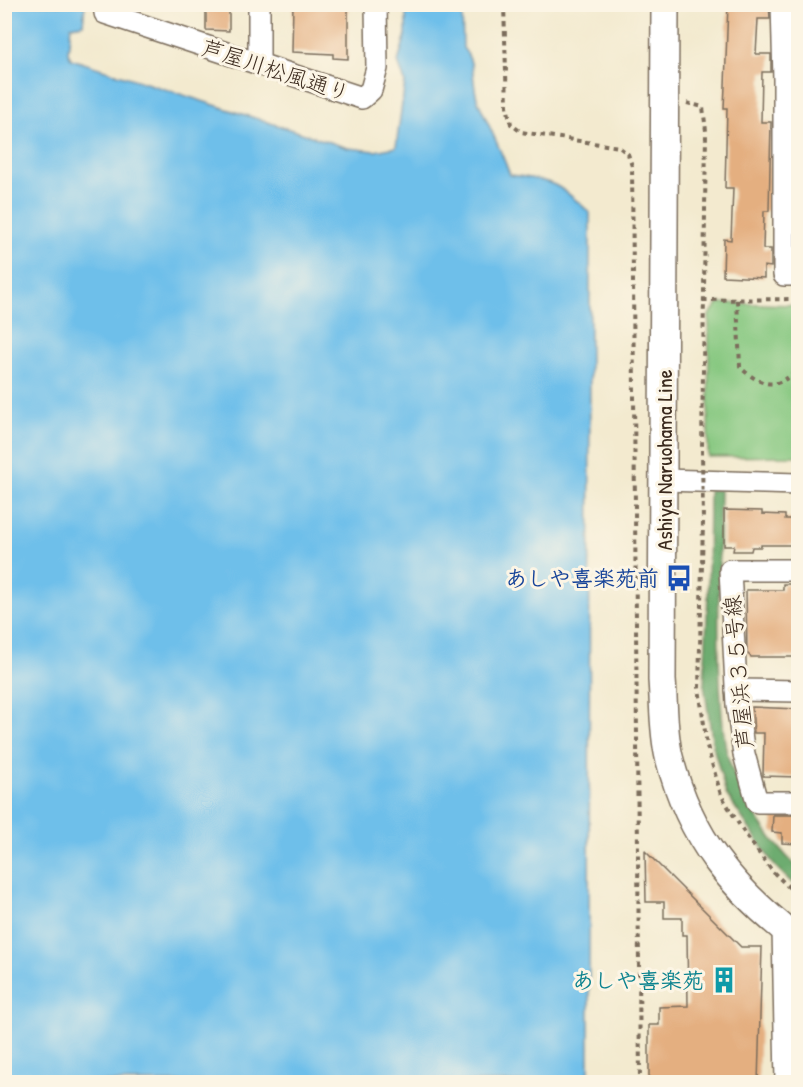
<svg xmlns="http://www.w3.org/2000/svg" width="803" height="1087" font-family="'Patrick Hand','Klee One',sans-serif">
	<rect width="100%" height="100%" fill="#fcf5e5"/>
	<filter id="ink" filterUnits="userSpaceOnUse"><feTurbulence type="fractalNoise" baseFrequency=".0167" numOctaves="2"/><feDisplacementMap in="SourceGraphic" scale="12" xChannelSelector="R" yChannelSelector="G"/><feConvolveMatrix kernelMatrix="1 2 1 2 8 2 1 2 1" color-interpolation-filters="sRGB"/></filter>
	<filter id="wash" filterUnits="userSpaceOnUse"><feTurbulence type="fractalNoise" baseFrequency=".008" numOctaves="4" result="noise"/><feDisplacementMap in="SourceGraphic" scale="24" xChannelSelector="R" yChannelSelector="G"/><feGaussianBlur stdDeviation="1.35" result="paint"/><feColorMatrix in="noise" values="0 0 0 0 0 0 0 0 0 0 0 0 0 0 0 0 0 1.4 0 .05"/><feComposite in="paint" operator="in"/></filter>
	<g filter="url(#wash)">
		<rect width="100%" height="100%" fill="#f3eacf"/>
		<path fill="#87c881" stroke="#617950" stroke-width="1.5" d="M719,303L798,305V456L708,457L709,315Z"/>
		<path fill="#6dac6f" stroke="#546b46" stroke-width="1.5" d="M709,490H720C719,546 718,602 719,658C720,688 721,719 726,749C735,790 768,839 798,868V889L774,865L726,794L713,746L704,684L708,594Z"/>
		<path fill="#6ebfea" stroke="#547484" stroke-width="1.5" d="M5,4L85,5L83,24L71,26L68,52L71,59L348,148L375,151L396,147L405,82L398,62L406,34V5H462L463,48C477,64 471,83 478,101C489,126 501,150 510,175C552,180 560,184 590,213L589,1082H5Z"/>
		<g id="blocks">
			<g fill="#e4af80">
				<path d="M206,4H229V31L206,30Z"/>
				<path d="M293,4H348V59L333,58V54L292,52Z"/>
				<path d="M728,4H769L770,19H758L756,54H771V72H762L761,122H771L769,211H764L763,249H771V267L764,266V278L723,276L724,239L731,240L733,188H725L727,108H724L725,86Z"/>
				<path d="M724,510L762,511V514L785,515V519H798V545H761V547H752L751,551H733L734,546H724Z"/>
				<path d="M783,584H798V657H751L747,653L746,590H783Z"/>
				<path d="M752,707L798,709V777L763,776L764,733H754Z"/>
				<path d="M773,815H798V844L782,843V833L772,832Z"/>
				<path d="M645,851L741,947H762L758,1083H649V1025H659V1007L688,1006L687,935H682V918H664V902H646Z"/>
			</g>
		</g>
	</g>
	<g filter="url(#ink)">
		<use href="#blocks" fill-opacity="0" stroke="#7b6d5c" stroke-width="1.5"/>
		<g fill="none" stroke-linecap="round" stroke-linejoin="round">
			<g stroke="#7b6d5c" stroke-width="24">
				<g id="minor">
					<path d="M104,4L105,13L362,98L371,90L377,68L376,4"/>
					<path d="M782,4L784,80V275H798"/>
					<path d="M259,64V4"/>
					<path d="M664,480L798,484"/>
					<path d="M798,570H730L737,705L744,754L757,802H798"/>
					<path d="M736,690L798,691"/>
					<path d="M783,928L786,1082"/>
				</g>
			</g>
			<g stroke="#7b6d5c" stroke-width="30">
				<path id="major" d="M665,4L662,680C664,705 663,732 669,757C690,839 733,890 798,940"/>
			</g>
			<g stroke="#7b6d5c" stroke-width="4" stroke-dasharray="4.5 4.5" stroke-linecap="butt">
				<path d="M504,4L507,106L511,124L521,132L619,147L628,154L632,166L640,1082"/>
				<path d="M687,103L703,107L706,131L702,450"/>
				<path d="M703,300L798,299"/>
				<path d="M737,300L740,367C760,386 779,392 798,367"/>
				<path d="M703,522L699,688L707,746L721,795L745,834L773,872L798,896"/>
			</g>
			<use href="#minor" stroke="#fff" stroke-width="21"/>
			<use href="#major" stroke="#fff" stroke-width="27"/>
			<path stroke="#7b6d5c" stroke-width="4" stroke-dasharray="4.5 4.5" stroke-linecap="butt" d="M702,450L703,522"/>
		</g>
	</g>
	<defs>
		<g id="bus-bare" transform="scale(2.07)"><path d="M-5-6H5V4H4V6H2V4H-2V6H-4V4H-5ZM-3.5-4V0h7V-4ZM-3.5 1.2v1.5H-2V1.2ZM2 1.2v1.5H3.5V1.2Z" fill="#1a4fb4" stroke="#fcf5e5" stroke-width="2.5" paint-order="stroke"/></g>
		<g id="building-bare" transform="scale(2.07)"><path d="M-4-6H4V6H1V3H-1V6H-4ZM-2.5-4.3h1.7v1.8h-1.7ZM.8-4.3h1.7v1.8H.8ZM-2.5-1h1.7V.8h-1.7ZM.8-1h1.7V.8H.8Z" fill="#0f9aa8" stroke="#fcf5e5" stroke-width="2.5" paint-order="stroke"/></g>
	</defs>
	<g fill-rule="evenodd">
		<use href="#bus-bare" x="679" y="578"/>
		<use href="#building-bare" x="724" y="980"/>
	</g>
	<g text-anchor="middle" stroke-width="6" stroke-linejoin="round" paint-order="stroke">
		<g font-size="22" fill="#3b2a1e" stroke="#fcf5e5">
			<text transform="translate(276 70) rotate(18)" y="8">芦屋川松風通り</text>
			<text transform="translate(664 460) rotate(-90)" y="8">Ashiya Naruohama Line</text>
			<text transform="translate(738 672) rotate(-95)" y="8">芦屋浜３５号線</text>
		</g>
		<g font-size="22" font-weight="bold" fill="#164399" stroke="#fcf5e5" text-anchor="end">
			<text x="659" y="586">あしや喜楽苑前</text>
		</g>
		<g font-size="22" font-weight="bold" fill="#0d838f" stroke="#fcf5e5" text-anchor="end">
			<text x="704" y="988">あしや喜楽苑</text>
		</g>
	</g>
	<rect width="803" height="1087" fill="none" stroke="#fcf5e5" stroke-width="24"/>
</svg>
